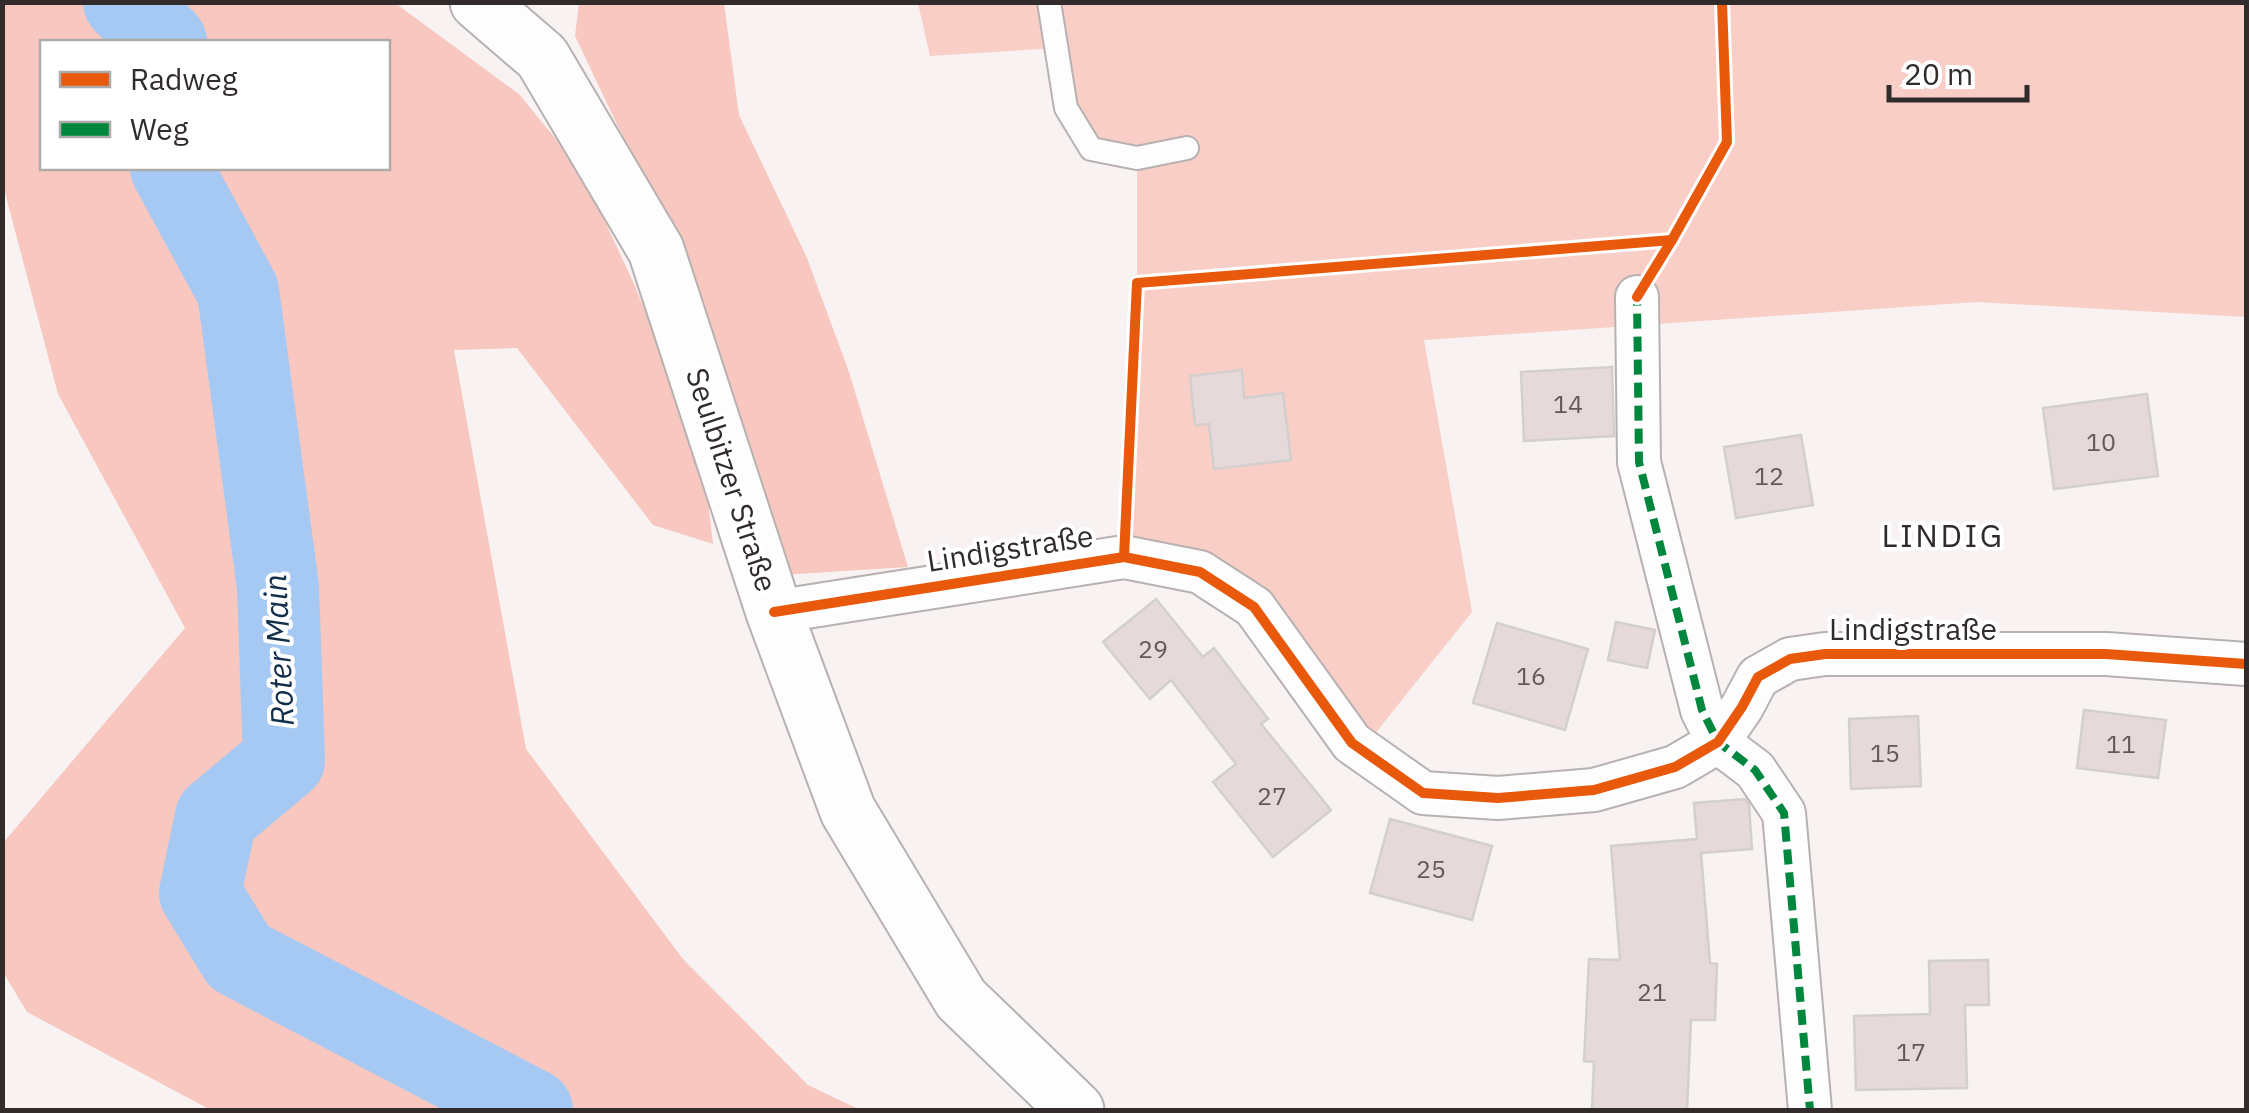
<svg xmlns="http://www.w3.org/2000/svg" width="2249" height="1113" font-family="'IBM Plex Sans',sans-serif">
	<rect width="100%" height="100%" fill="#f8f2f2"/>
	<path fill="#f9cec6" d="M918,3H2246V317L1977,302L1424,340L1472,612L1362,750L1254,607L1124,557L1137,283V159L1091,149L1056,48L930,56Z"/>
	<g fill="#f8c7bf" fill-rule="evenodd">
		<path d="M3,3H395L519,94L581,170L635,286L676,387L707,492L713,544L653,525L517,348L454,350L526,749L683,959L808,1085L860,1110H211L27,1012L3,972V843L185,628L58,394L3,185ZM42,42H388V168H42Z"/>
		<path d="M579,3H724L739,115L807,258L849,372L908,567L781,575L707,314L575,36Z"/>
	</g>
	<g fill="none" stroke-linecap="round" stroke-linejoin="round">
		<g stroke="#a5c9f3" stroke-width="82">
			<path d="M124,2L166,42"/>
			<path d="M171,168L238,291L278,587L284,760L216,817L200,893L239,957L532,1110"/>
		</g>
	</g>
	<g fill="#e5dad9" stroke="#d3cfce" stroke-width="2.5">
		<path d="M1612,367L1614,436L1524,441L1521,372Z"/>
		<path d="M1242,370L1244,398L1283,393L1291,460L1214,469L1209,424L1195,425L1190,376Z"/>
		<path d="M2147,394L2158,476L2054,489L2043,408Z"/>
		<path d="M1801,435L1813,505L1736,518L1724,447Z"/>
		<path d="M1156,599L1203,657L1214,648L1268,719L1261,724L1331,810L1273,857L1213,782L1236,764L1171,680L1150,699L1103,642Z"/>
		<path d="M1616,622L1655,630L1647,668L1608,660Z"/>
		<path d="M1497,623L1588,649L1565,730L1473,703Z"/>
		<path d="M2084,710L2166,720L2158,778L2077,768Z"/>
		<path d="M1918,716L1921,786L1851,789L1849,719Z"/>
		<path d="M1745,799L1749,805L1752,849L1701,853L1710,963L1717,964L1715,1020H1691L1687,1110H1592L1594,1062L1584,1061L1589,959L1620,960L1611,846L1697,839L1694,803Z"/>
		<path d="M1390,819L1492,846L1472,920L1370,893Z"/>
		<path d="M1988,960L1989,1005H1965L1967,1088L1856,1090L1854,1016L1930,1014L1929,961Z"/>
	</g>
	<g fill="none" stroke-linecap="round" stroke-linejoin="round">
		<g stroke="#b7b2b1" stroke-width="26">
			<path id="service" d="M1049,2L1066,108L1091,149L1137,158L1187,148"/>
		</g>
		<g stroke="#b7b2b1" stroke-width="46">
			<g id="minor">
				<path d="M1637,297L1639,462L1702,710L1718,742L1755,770L1784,813L1810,1110"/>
				<path d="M774,612L1124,557L1200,572L1254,607L1352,743L1423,793L1498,798L1594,790L1675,767L1718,742L1742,707L1758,677L1790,659L1825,654H2106L2246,664"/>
			</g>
		</g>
		<g stroke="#b7b2b1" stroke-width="59">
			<path id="tertiary" d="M478,2L542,57L656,250L774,612L848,811L961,999L1076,1110"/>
		</g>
		<use href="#service" stroke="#fefdfd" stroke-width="22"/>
		<use href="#minor" stroke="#fefdfd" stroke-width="42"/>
		<use href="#tertiary" stroke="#fefdfd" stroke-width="55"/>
		<path stroke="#00873e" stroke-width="8" stroke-dasharray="15 8" stroke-linecap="butt" d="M1641,292L1637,297L1639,462L1702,710L1718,742L1755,770L1784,813L1810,1110"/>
		<g stroke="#fff" stroke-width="16">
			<g id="cycleway">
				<path d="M1637,297L1672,240L1727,142L1722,2"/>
				<path d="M1124,557L1137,283L1672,240"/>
				<path d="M774,612L1124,557L1200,572L1254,607L1352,743L1423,793L1498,798L1594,790L1675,767L1718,742L1742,707L1758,677L1790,659L1825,654H2106L2246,664"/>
			</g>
		</g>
		<use href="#cycleway" stroke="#e8590c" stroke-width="10"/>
	</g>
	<g text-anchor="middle" stroke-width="8" stroke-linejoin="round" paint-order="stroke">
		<g font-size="25" fill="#615a59">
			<text x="1568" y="413">14</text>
			<text x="2101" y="451">10</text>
			<text x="1769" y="485">12</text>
			<text x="1153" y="658">29</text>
			<text x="1531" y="685">16</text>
			<text x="2121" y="753">11</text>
			<text x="1885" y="762">15</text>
			<text x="1272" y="805">27</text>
			<text x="1431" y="878">25</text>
			<text x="1652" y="1001">21</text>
			<text x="1911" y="1061">17</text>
		</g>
		<g font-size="30" fill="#312c2b" stroke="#fff">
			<text transform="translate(731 480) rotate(72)" y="10">Seulbitzer Straße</text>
			<text transform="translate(1010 549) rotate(-9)" y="10">Lindigstraße</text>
			<text x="1913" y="640">Lindigstraße</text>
		</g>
		<g font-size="32" letter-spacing="2.5" fill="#312c2b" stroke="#fff">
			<text x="1943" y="547">LINDIG</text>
		</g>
		<g font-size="32" font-style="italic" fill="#122e4b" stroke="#fff">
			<text transform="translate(279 650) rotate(-93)" y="11">Roter Main</text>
		</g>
	</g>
	<rect width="2249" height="1113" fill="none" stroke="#312c2b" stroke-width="10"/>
	<rect x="40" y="40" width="350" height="130" fill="#ffffff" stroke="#adabaa" stroke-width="2.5"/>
	<rect x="60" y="72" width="50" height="15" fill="#e8590c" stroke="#adabaa" stroke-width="2.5"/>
	<text x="130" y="90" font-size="30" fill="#312c2b">Radweg</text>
	<rect x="60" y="122" width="50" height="15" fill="#00873e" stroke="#adabaa" stroke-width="2.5"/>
	<text x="130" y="140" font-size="30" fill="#312c2b">Weg</text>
	<path d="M1889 85v15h138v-15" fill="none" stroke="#312c2b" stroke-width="5"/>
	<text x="1904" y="85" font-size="30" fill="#312c2b" stroke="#ffffff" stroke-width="8" paint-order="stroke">20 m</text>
</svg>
